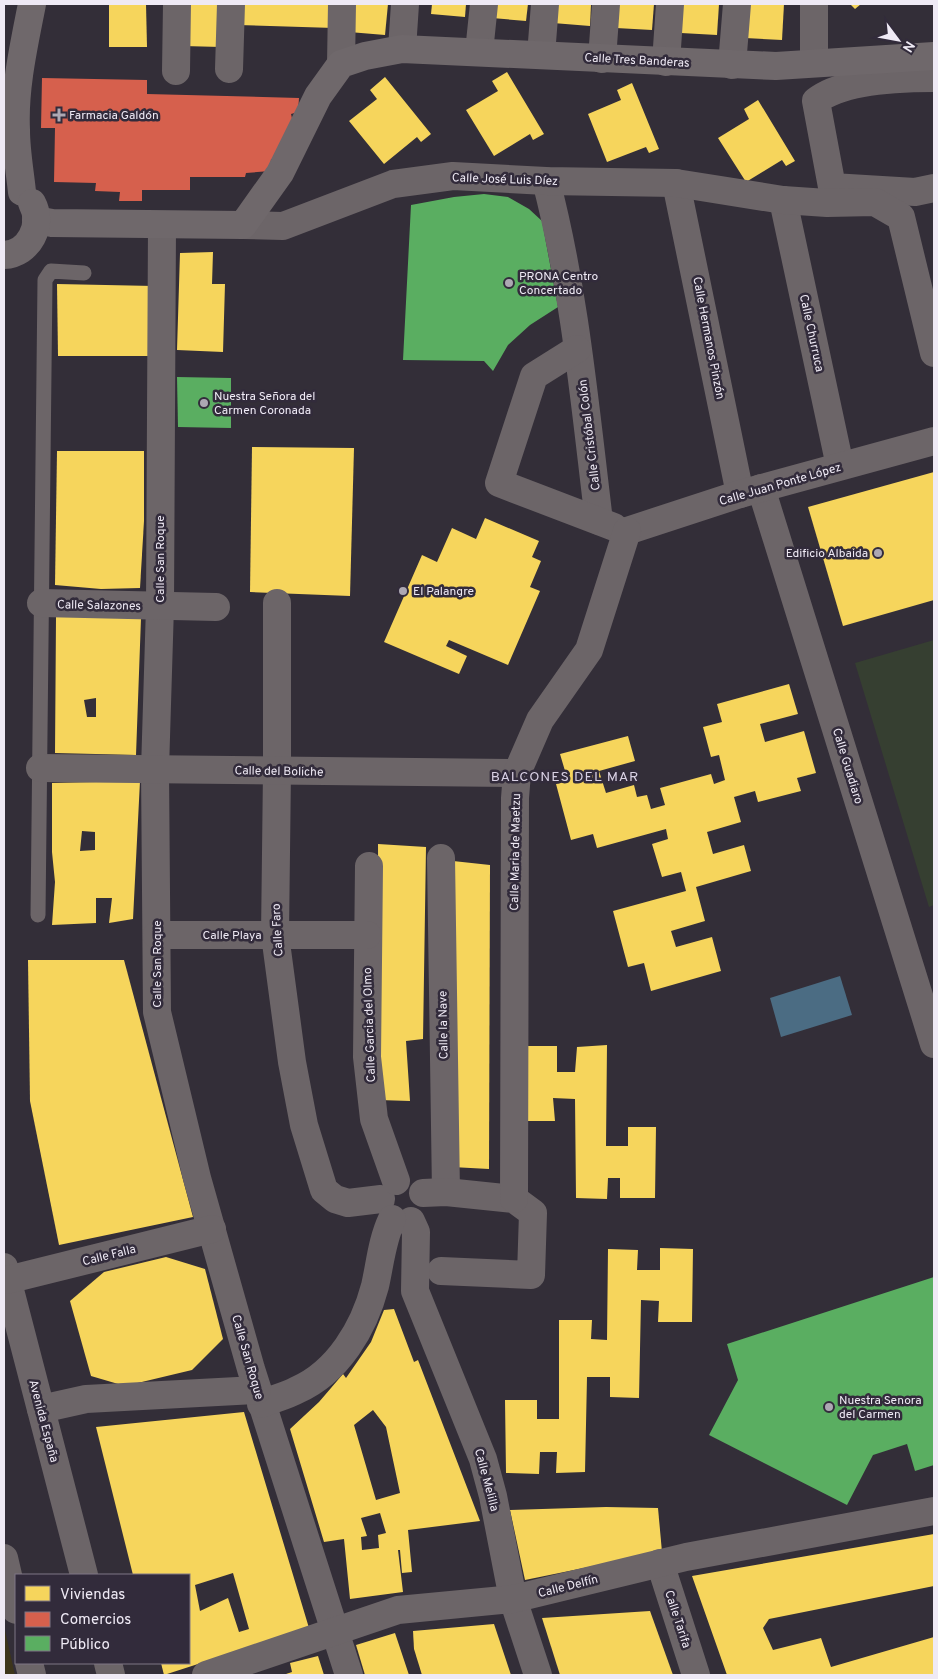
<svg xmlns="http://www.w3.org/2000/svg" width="938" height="1679" font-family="Overpass,sans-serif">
	<rect width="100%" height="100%" fill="#332e38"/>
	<path fill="#363f31" d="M934,640V905L929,907L855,663Z"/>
	<path fill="#3d351b" d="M4,1626L15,1675H4Z"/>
	<path fill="#4b6c83" d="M840,976L852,1015L781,1037L770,998Z"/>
	<g fill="#f6d55c" fill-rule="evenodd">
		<path d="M109,4H146L147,47H109Z"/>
		<path d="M184,4H221V47L183,46Z"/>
		<path d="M239,4H335L334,28L238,25Z"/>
		<path d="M352,4H388L385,35L349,32Z"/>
		<path d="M432,4H466L465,17L431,14Z"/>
		<path d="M493,4H528L526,21L492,18Z"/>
		<path d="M554,4H591L590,26L553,23Z"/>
		<path d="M618,4H654L652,30L616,28Z"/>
		<path d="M683,4H719L717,35L681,33Z"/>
		<path d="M748,4H784L782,40L745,38Z"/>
		<path d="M850,4H861L855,9Z"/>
		<path d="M507,72L544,134L533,140L530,134L494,156L466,110L498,91L492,81Z"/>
		<path d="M385,77L431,134L421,142L417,137L384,164L349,121L377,99L370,90Z"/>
		<path d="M632,83L659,149L649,153L646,147L607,162L588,114L621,100L617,90Z"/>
		<path d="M758,100L795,161L786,166L782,160L746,182L718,138L749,119L744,109Z"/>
		<path d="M213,252L212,284H225L223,352L177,350L180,253Z"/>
		<path d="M57,284L154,286L153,356H58Z"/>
		<path d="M252,447L354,448L350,596L250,592Z"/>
		<path d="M57,451H144V521L140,588L101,589L55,585Z"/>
		<path d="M934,472V600L843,626L808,507Z"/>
		<path d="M485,518L539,541L532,557L541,561L530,587L540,591L508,665L449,640L446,646L467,656L459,674L384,642L422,555L437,562L452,528L476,539Z"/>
		<path d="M98,616L141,618L136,755L55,753L56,617ZM96,698V717H87L84,700Z"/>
		<path d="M789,684L798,714L760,724L765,742L804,731L816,773L797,778L801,791L758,802L755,791L734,797L741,822L707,832L713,854L744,845L751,871L696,887L705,921L671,931L676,947L712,937L721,971L651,991L644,963L628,967L613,911L686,891L681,872L662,877L652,844L668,839L666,829L597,848L593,834L571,840L556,784L568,781L560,754L628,736L635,761L599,771L606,793L634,785L637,797L647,795L651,809L665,805L660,788L711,774L714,784L725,780L719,755L711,757L703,727L722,722L717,704Z"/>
		<path d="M140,781L133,919L109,923L112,898H96V923L52,925L55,882L52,852V783ZM82,831L95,832V850L80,851Z"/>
		<path d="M378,844L426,847L423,1039L406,1041L410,1101L379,1100Z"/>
		<path d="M453,861L490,865L489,1169L452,1167Z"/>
		<path d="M28,960H124L193,1217L59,1245L30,1101Z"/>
		<path d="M607,1045L606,1146H628V1127H656L655,1198H620V1178H608L607,1199L576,1198L575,1099L553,1098L555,1121H526L525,1046H557V1072H575L577,1047Z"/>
		<path d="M660,1248L693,1249L692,1322H658L659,1301L641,1300L639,1398L610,1397V1377H587L585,1472L556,1473L557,1452H540L539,1474L506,1473L505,1400H537V1419H559V1320H592L591,1339L607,1340L608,1249L638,1250L637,1270H660Z"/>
		<path d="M166,1257L205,1269L223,1339L192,1370L125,1386L91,1376L70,1301L104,1272Z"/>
		<path d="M394,1309L414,1362L418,1360L480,1521L408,1530L412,1572L402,1573L400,1550H398L403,1592L350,1599L344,1539L324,1542L290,1429L319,1402L343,1374L346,1378L371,1342L384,1310ZM373,1410L386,1427L400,1493L376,1500L354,1425ZM380,1513L386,1533L378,1535L379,1548L362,1550L361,1537L367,1536L361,1518Z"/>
		<path d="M244,1412L309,1628L164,1675L161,1663H189V1575H133L96,1427ZM233,1573L249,1629L239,1632L228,1598L200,1611L195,1585Z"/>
		<path d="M606,1507L658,1508L662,1552L525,1580L510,1510Z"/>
		<path d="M934,1534V1586L769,1619L763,1628L773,1650L821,1638L831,1667L934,1637V1675H727L692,1576Z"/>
		<path d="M650,1611L673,1675H560L542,1618Z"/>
		<path d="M494,1624L511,1675H422L414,1649L413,1631Z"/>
		<path d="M395,1633L409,1675H365L356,1645Z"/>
		<path d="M318,1656L324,1675H283L292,1672L290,1663Z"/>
	</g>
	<path fill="#d6604d" d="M42,78L147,80V94L299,98L298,112L291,114L294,127L281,159H271L270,171L246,173L245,177H190V190H142V201H119L120,192L95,191L96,183L54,182L55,128H41Z"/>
	<g fill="#5aae61">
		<path d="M484,194L508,197L529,209L542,221L558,307L530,325L508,345L493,371L484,361L403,360L411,205L454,197Z"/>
		<path d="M177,377L231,378V428L178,427Z"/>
		<path d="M934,1277V1465L915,1471L907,1444L873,1455L847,1505L709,1435L738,1380L727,1344Z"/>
	</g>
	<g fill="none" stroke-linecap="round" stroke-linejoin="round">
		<path stroke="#6c6568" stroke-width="15" d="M38,915L45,280L51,271L84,273"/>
		<g stroke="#6c6568" stroke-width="28">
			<path d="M814,4V63"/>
			<path d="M402,49L405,4"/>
			<path d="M479,52L484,4"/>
			<path d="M541,55L545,4"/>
			<path d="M602,59L606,4"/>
			<path d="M666,62L670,4"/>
			<path d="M341,64L342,4"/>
			<path d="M732,65L737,4"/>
			<path d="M229,69L231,4"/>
			<path d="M176,71L177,4"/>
			<path d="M934,78C901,78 842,80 816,101L832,187L915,192L934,188"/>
			<path d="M546,181C575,292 585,407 599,521"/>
			<path d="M676,183L740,494"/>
			<path d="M783,200L840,466"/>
			<path d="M243,225L283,226L393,184L453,176L546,181L676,183L783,200L827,203L875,202L901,217L934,353"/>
			<path d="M162,226L160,606L155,770L157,1012L197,1178L251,1369L349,1675"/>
			<path d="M577,349L534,376L499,483L614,527"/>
			<path d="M761,488L934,1044"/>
			<path d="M627,531L740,494L934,441"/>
			<path d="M41,603L216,607"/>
			<path d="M277,603V770L275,935L292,1062L304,1125L324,1190L335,1199L348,1203L381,1199"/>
			<path d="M40,768L517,773"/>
			<path d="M441,858L446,1192"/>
			<path d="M369,866L367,1057L374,1119L396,1181"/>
			<path d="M157,935H367"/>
			<path d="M423,1193L446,1192L514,1199L533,1213L531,1275L441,1271"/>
			<path d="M514,1199L515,798L517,773L540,720L589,650L627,531"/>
			<path d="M411,1221L416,1232L415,1291L483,1459L493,1496L513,1599L538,1675"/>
			<path d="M4,1267L84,1575"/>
			<path d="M7,1280L212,1229"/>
			<path d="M261,1404C273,1399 286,1396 297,1390C338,1372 364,1328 375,1286C380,1264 382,1240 392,1219"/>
			<path d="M41,1409L86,1399L257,1390"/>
			<path d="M4,1558L16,1610"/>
			<path d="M660,1563L696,1675"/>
			<path d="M29,1663L32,1675"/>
			<path d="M108,1663L111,1675"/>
			<path d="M206,1675L398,1610L513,1599L686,1557L934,1511"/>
		</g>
		<g stroke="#6f686b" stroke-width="28">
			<path d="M22,192C20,172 16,151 16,130C14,88 24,45 32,4"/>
			<path d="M36,220L52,223L243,225L280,173L318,96L341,64L365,56L402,49L776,66L934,56"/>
			<path d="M4,255C29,254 44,225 32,203"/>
		</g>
	</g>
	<g fill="#ada8b3" stroke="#322b3b" stroke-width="2">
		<path d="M56.5 107.5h5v5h5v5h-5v5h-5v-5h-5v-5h5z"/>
		<circle cx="509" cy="283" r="5"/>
		<circle cx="204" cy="403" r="5"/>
		<circle cx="878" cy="553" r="5"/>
		<circle cx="403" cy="591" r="5"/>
		<circle cx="829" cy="1407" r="5"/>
	</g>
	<g text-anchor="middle" stroke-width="5" stroke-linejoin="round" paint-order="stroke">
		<g font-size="12" fill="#efeaf5" stroke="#322b3b">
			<text transform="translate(637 60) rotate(3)" y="4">Calle Tres Banderas</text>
			<text transform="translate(505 179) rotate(2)" y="4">Calle José Luis Díez</text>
			<text transform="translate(812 333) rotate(78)" y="4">Calle Churruca</text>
			<text transform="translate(709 338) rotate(79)" y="4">Calle Hermanos Pinzón</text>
			<text transform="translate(589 435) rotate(-97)" y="4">Calle Cristóbal Colón</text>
			<text transform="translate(780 484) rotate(-16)" y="4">Calle Juan Ponte López</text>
			<text transform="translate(160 559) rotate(-90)" y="4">Calle San Roque</text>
			<text transform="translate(99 605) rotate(1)" y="4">Calle Salazones</text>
			<text transform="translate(848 766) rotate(73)" y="4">Calle Guadiaro</text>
			<text transform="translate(279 771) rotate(1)" y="4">Calle del Boliche</text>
			<text transform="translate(515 852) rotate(-89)" y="4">Calle Maria de Maetzu</text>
			<text transform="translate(277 930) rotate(-93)" y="4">Calle Faro</text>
			<text x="232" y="939">Calle Playa</text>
			<text transform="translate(157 964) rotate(-90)" y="4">Calle San Roque</text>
			<text transform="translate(369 1025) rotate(-92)" y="4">Calle Garcia del Olmo</text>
			<text transform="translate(443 1025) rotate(-91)" y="4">Calle la Nave</text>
			<text transform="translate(109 1255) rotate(-14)" y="4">Calle Falla</text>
			<text transform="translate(248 1357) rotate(74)" y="4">Calle San Roque</text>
			<text transform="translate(44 1421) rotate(75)" y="4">Avenida España</text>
			<text transform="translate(487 1480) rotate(75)" y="4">Calle Melilla</text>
			<text transform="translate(568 1586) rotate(-14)" y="4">Calle Delfín</text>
			<text transform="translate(678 1619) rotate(72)" y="4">Calle Tarifa</text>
		</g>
		<g font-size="12" fill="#efeaf5" stroke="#322b3b" text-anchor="start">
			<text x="69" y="119">Farmacia Galdón</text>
			<text x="519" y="280">PRONA Centro<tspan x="519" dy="14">Concertado</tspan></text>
			<text x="214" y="400">Nuestra Señora del<tspan x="214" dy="14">Carmen Coronada</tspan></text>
			<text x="868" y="557" text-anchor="end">Edificio Albaida</text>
			<text x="413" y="595">El Palangre</text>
			<text x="839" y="1404">Nuestra Senora<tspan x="839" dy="14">del Carmen</tspan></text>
		</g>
		<g font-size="14" letter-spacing="1" fill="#d9d1e5" stroke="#322b3b">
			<text x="565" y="781">BALCONES DEL MAR</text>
		</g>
	</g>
	<rect width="938" height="1679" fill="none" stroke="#efeaf5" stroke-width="10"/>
	<rect x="15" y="1574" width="175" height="90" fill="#322b3b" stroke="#7e7785"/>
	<rect x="25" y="1586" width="25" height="15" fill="#f6d55c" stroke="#7e7785"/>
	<text x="60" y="1599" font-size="15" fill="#efeaf5">Viviendas</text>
	<rect x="25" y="1612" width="25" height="15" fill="#d6604d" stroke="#7e7785"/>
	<text x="60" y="1624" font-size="15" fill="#efeaf5">Comercios</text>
	<rect x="25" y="1636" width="25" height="15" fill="#5aae61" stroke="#7e7785"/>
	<text x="60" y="1649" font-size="15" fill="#efeaf5">Público</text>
	<g transform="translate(898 40) rotate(122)" stroke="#322b3b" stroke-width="4" paint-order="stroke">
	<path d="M0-4L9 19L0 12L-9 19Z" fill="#efeaf5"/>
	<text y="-8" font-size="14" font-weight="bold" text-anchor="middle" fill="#efeaf5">N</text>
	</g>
</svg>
